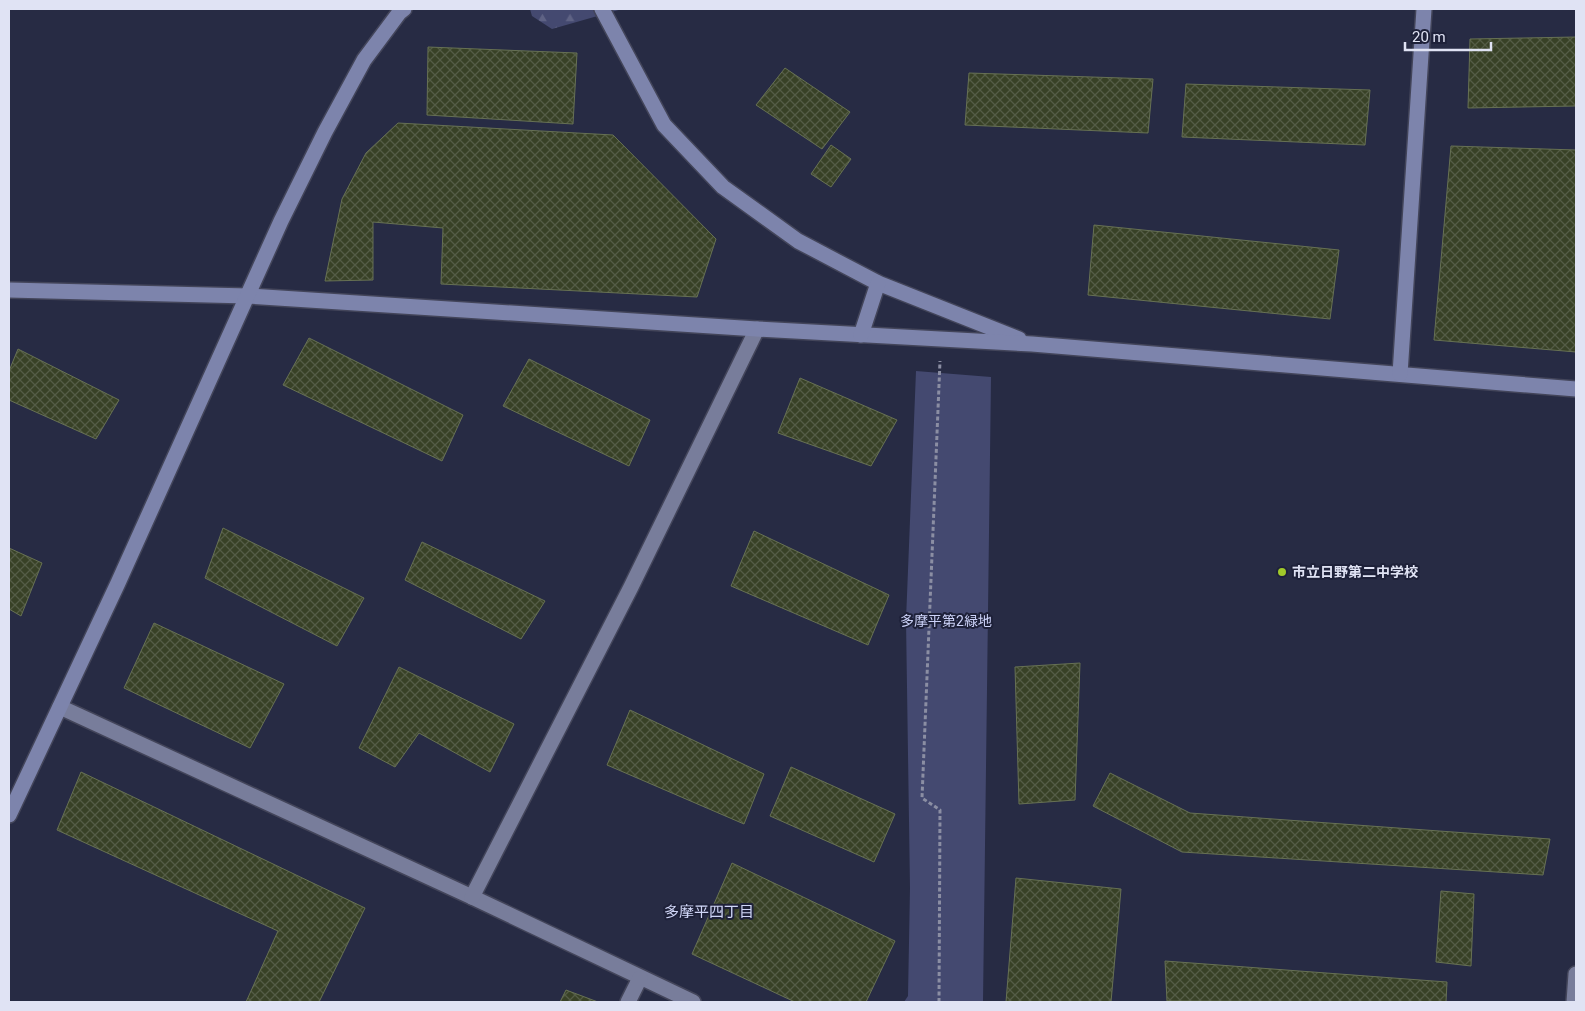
<svg xmlns="http://www.w3.org/2000/svg" width="1585" height="1011" font-family="Roboto,'Noto Sans JP',sans-serif">
	<defs>
		<pattern id="forest-firs" width="22" height="20" patternUnits="userSpaceOnUse" patternTransform="scale(1.25)"><rect width="22" height="20" fill="#444970"/><path d="M5 1l3.5 6h-7zM16 11l3.5 6h-7z" fill="#5f6385"/></pattern>
		<pattern id="building-cross-hatch" width="8" height="8" patternUnits="userSpaceOnUse" patternTransform="scale(1.25)"><rect width="8" height="8" fill="#384126"/><path d="M0 0l8 8M0 8l8-8" fill="none" stroke="#545c46"/></pattern>
	</defs>
	<rect width="100%" height="100%" fill="#272b44"/>
	<path fill="#444970" d="M916,371L991,377L983,1002H904L908,996L910,888L906,620Z"/>
	<path fill="url(#forest-firs)" d="M530,9H622L552,29L532,16Z"/>
	<g fill="url(#building-cross-hatch)" stroke="#677154">
		<path d="M1576,37V106L1468,108L1470,39Z"/>
		<path d="M428,47L577,53L573,124L427,115Z"/>
		<path d="M785,68L850,112L822,149L756,105Z"/>
		<path d="M969,73L1153,79L1148,133L965,125Z"/>
		<path d="M1186,84L1370,90L1365,145L1182,137Z"/>
		<path d="M398,123L613,135L716,239L697,297L441,284L443,228L373,222V280L325,281L342,199L366,153Z"/>
		<path d="M831,145L851,159L831,187L811,174Z"/>
		<path d="M1451,146L1576,150V352L1434,340Z"/>
		<path d="M1094,225L1339,250L1330,319L1088,295Z"/>
		<path d="M309,338L463,415L442,461L283,385Z"/>
		<path d="M18,349L119,400L96,439L9,400V371Z"/>
		<path d="M529,359L650,420L629,466L503,406Z"/>
		<path d="M800,378L897,420L871,466L778,433Z"/>
		<path d="M223,528L364,598L337,646L205,578Z"/>
		<path d="M754,531L889,595L868,645L731,586Z"/>
		<path d="M422,542L545,601L521,639L405,580Z"/>
		<path d="M9,548L42,563L21,616L9,609Z"/>
		<path d="M154,623L284,684L250,748L124,688Z"/>
		<path d="M1080,663L1075,800L1019,804L1015,667Z"/>
		<path d="M399,667L514,724L490,772L419,733L395,767L359,748Z"/>
		<path d="M630,710L764,774L744,824L607,765Z"/>
		<path d="M791,767L895,814L874,862L770,816Z"/>
		<path d="M81,772L365,908L319,1002H246L278,931L57,830Z"/>
		<path d="M1110,773L1190,813L1550,839L1543,875L1182,852L1093,806Z"/>
		<path d="M732,863L895,941L866,1002H795L692,954Z"/>
		<path d="M1016,878L1121,889L1111,1002H1006Z"/>
		<path d="M1441,891L1474,894L1471,966L1436,962Z"/>
		<path d="M1165,961L1447,982L1446,1002L1167,1001Z"/>
		<path d="M566,990L598,1002H560Z"/>
	</g>
	<g fill="none" stroke-linecap="round" stroke-linejoin="round">
		<g stroke="#43455a" stroke-width="18">
			<g id="street">
				<path d="M60,707L472,897L693,1002"/>
				<path d="M472,897L631,587L757,329"/>
				<path d="M628,1002L640,978"/>
				<path d="M1574,1002L1576,974"/>
			</g>
		</g>
		<g stroke="#43455a" stroke-width="18">
			<g id="secondary">
				<path d="M602,9L664,125L723,187L798,241L878,283L1019,339"/>
				<path d="M9,290L248,296L757,329L1032,344L1576,389"/>
				<path d="M861,335L878,283"/>
				<path d="M1400,374L1424,9"/>
				<path d="M9,815L118,583L281,221L325,132L364,60L399,13L404,9"/>
			</g>
		</g>
		<path stroke="#8b8ea3" stroke-width="3" stroke-dasharray="4 2.5" stroke-linecap="butt" d="M939,1002L940,810L922,798L940,361"/>
		<use href="#street" stroke="#787d9b" stroke-width="15"/>
		<use href="#secondary" stroke="#7d84ac" stroke-width="15"/>
	</g>
	<circle fill="#a1c92a" stroke="#1e2139" stroke-width="2" cx="1282" cy="572" r="5"/>
	<g text-anchor="middle" stroke-width="4" stroke-linejoin="round" paint-order="stroke">
		<g font-size="14" font-weight="bold" fill="#e0e3f4" stroke="#1e2139" text-anchor="start">
			<text x="1292" y="577">市立日野第二中学校</text>
		</g>
		<g font-size="14" fill="#cdd3f9" stroke="#1e2139">
			<text x="946" y="626">多摩平第2緑地</text>
		</g>
		<g font-size="15" fill="#d0d6f7" stroke="#1e2139">
			<text x="709" y="917">多摩平四丁目</text>
		</g>
	</g>
	<rect width="1585" height="1011" fill="none" stroke="#e0e3f4" stroke-width="20"/>
	<path d="M1405 42v8h86v-8" fill="none" stroke="#e0e3f4" stroke-width="2.5"/>
	<text x="1412" y="42" font-size="15" fill="#e0e3f4" stroke="#1e2139" stroke-width="4" paint-order="stroke">20 m</text>
</svg>
